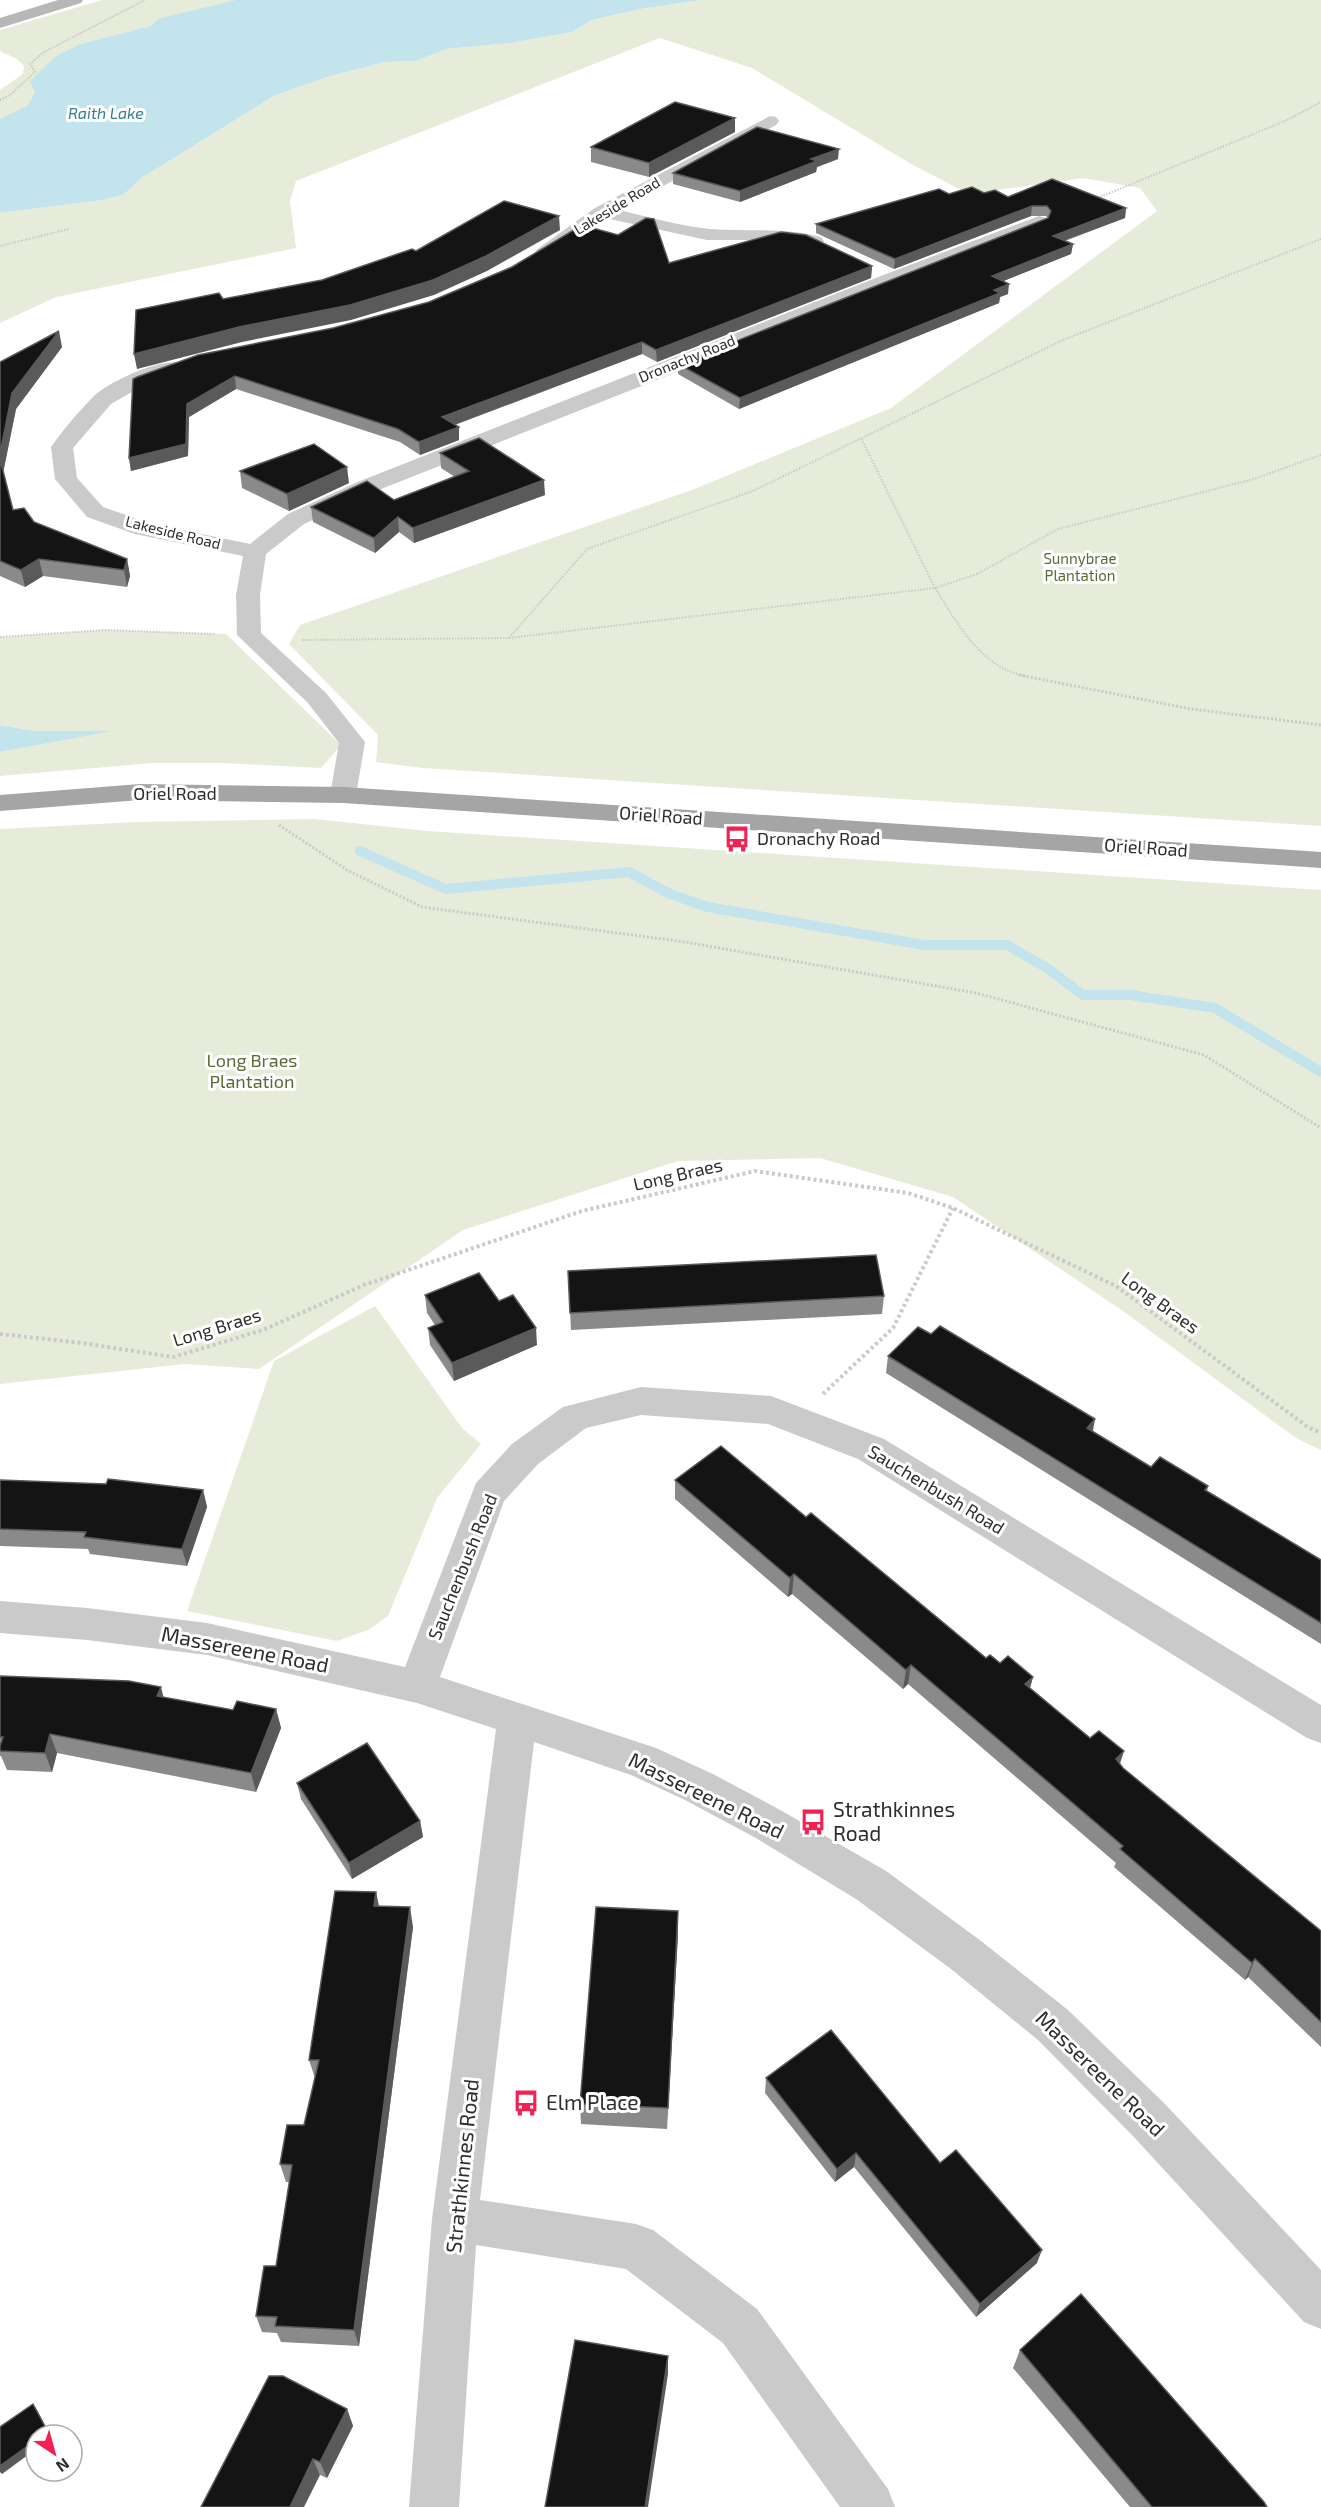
<svg xmlns="http://www.w3.org/2000/svg" width="1321" height="2507" font-family="'Exo 2',sans-serif">
	<rect width="100%" height="100%" fill="#fff"/>
	<g fill="#e6ecd9">
		<path d="M102,0H235L160,18L150,26L80,44L56,56L28,106L0,119V90L23,74L24,66L17,59L0,51V30Z"/>
		<path d="M701,0H1321V826L423,768L376,762L378,735L289,644L300,625L692,490L891,408L1157,211L1140,188L1083,178L969,194L911,164L752,68L660,38L296,181L290,201L296,248L56,297L0,323V213L103,200L123,195L143,177L274,96L327,77L385,62L416,61L446,49L511,43L572,32L592,20L641,9Z"/>
		<path d="M105,630L226,634L341,745L321,768L222,763H153L0,776V752L107,731H35L0,725V637Z"/>
		<path d="M315,819L427,831L1321,890V1450L1296,1438L1123,1311L953,1197L820,1158L678,1161L463,1230L259,1369L185,1364L0,1384V829L136,822Z"/>
		<path d="M375,1306L462,1428L481,1444L437,1498L388,1616L368,1630L337,1641L187,1611L274,1361Z"/>
	</g>
	<g fill="#c3e4ed">
		<path d="M235,0H701L641,9L592,20L572,32L511,43L446,49L416,61L385,62L327,77L274,96L143,177L123,195L103,200L0,213V119L27,106L35,93L30,81L56,56L80,44L150,26L160,18Z"/>
		<path d="M0,725L35,731H112L0,752Z"/>
	</g>
	<g fill="none" stroke-linecap="round" stroke-linejoin="round">
		<path stroke="#c3e4ed" stroke-width="10" d="M360,851L446,889L629,872L670,894L708,907L924,945H1007L1047,968L1083,995H1130L1215,1008L1321,1072"/>
		<g stroke="#cacaca" stroke-width="2" stroke-dasharray="1.5 1.5" stroke-linecap="butt">
			<path d="M0,100L10,95L35,72L30,64L44,52L145,0"/>
			<path d="M1095,199L1285,121L1321,102"/>
			<path d="M0,246L69,229"/>
			<path d="M0,637L105,630L215,634"/>
			<path d="M509,638L587,549L753,491L1063,340L1321,239"/>
			<path d="M302,640L509,638L935,588L861,438"/>
			<path d="M1026,676C981,668 958,624 935,588L977,574L1058,529L1254,479L1321,455"/>
		</g>
		<g stroke="#cacaca" stroke-width="3" stroke-dasharray="2 2" stroke-linecap="butt">
			<path d="M1019,675L1191,709L1321,725"/>
			<path d="M279,825L347,870L422,907L685,942L976,993L1204,1055L1321,1128"/>
		</g>
		<g stroke="#cacaca" stroke-width="4" stroke-dasharray="3 3" stroke-linecap="butt">
			<path d="M0,1334L82,1343L173,1357L263,1330L364,1285L582,1211L755,1171L908,1193L953,1208L1116,1286L1308,1427L1321,1433"/>
			<path d="M823,1394L893,1328L953,1208"/>
		</g>
		<g fill="#cacaca" fill-rule="evenodd">
			<path d="M770,116L776,117L779,121L776,125L619,210C649,217 679,226 710,229C748,232 784,227 821,237L824,241L821,245L814,247L774,240H707L605,218L553,254H539L536,250L595,208Z"/>
			<path d="M1039,216L1046,218L1048,222L1046,226L371,493L304,524L266,554L260,595L261,633L326,693L365,742L356,795L352,801L343,803L334,801L330,795L339,743L308,703L237,635L236,595L243,556L135,534L87,517L55,479L51,447C63,430 79,411 94,396C109,382 160,358 180,363L183,367L180,371L158,377L111,404L73,448L77,478L103,507L149,523L250,544L288,514L355,483L886,274Z"/>
			<path d="M641,1387L771,1396L884,1439L1321,1705V1743L1307,1738L858,1459L768,1424L641,1415L586,1428L538,1464L504,1501L440,1677L656,1748L713,1774L782,1811L886,1871L981,1941L1068,2010L1165,2104L1321,2270V2329L1304,2322L1133,2136L1038,2040L951,1969L856,1899L754,1837L685,1800L631,1775L534,1742L480,2200L636,2224L653,2230L757,2309L888,2489L895,2507H840L723,2343L626,2269L476,2245L459,2507H409L432,2219L496,1729L417,1703L207,1655L87,1640L0,1633V1601L87,1608L207,1623L405,1667L476,1483L512,1444L563,1407Z"/>
		</g>
		<path fill="#b7b7b7" fill-rule="evenodd" d="M58,0H83L81,3L0,28V18Z"/>
		<path fill="#a5a5a5" fill-rule="evenodd" d="M140,784L343,787L1321,852V868L343,803L140,800L0,811V795Z"/>
	</g>
	<g fill="#8a8a8a">
		<path d="M735,132L649,177L591,162V147Z"/>
		<path d="M838,159L817,167L816,172L740,202L673,184V173Z"/>
		<path d="M984,193L1008,197L1126,208L1125,218L1065,241L1073,244L1071,254L1003,281L1008,294L1000,297L999,303L739,409L678,374V364L1048,218L1046,216H1031L894,269L816,233V224L949,194Z"/>
		<path d="M669,263L872,266L871,278L657,362L642,354L455,425L459,427V440L420,455L400,442L236,389L189,417L188,456L131,471L129,458L133,379Z"/>
		<path d="M62,347L16,409L3,473L13,510L34,522L127,559L130,576L127,587L43,576L25,587L0,576V362Z"/>
		<path d="M440,453L545,495L414,543L399,532L375,553L313,522L311,507L394,500L455,477L441,468Z"/>
		<path d="M240,471L349,483L289,511L242,488Z"/>
		<path d="M568,1271L884,1296L882,1314L571,1330Z"/>
		<path d="M425,1295L499,1301L537,1345L454,1381L430,1345L428,1328L435,1325L427,1313Z"/>
		<path d="M931,1334L1151,1467L1208,1486L1207,1492L1321,1560V1644L886,1373L888,1356Z"/>
		<path d="M0,1480L106,1484L203,1490L207,1507L187,1566L90,1554L88,1549L0,1546Z"/>
		<path d="M675,1480L806,1517L986,1658L1033,1677L1030,1688L1120,1764L1123,1768L1321,1931V2047L1248,1977L1245,1980L1114,1867L1116,1863L908,1684L903,1689L792,1594L788,1597L675,1499Z"/>
		<path d="M0,1676L164,1697L233,1710L276,1709L281,1728L256,1792L57,1753L52,1772L7,1770L1,1756H0Z"/>
		<path d="M297,1783L420,1821L423,1837L352,1879L301,1799Z"/>
		<path d="M376,1892L379,1907L413,1927L359,2346L281,2342L277,2333L262,2332L256,2316L276,2266L289,2182H286L280,2164L304,2125L315,2078L309,2060Z"/>
		<path d="M678,1911V1934L667,2129L581,2124L580,2104Z"/>
		<path d="M766,2078L940,2163L1037,2263L976,2317L854,2167L835,2182L765,2093Z"/>
		<path d="M1020,2350L1267,2507H1130L1013,2368Z"/>
		<path d="M269,2376L347,2409L353,2426L327,2478L320,2475Z"/>
	</g>
	<g fill="#5a5a5a">
		<path d="M735,118V132L649,177V163Z"/>
		<path d="M839,149L838,159L817,167L816,172L740,202V191L811,159Z"/>
		<path d="M1032,206L1031,216L894,269L895,259Z"/>
		<path d="M1126,208L1125,218L1052,245L1053,236Z"/>
		<path d="M559,216L560,230L487,271L434,295L351,320L242,342L137,369L134,354L239,327Z"/>
		<path d="M1073,244L1071,254L991,286L992,276Z"/>
		<path d="M872,266L871,278L657,362L656,350Z"/>
		<path d="M1009,284L1008,294L1000,297L999,303L739,409L740,398Z"/>
		<path d="M59,331L62,347L16,409L3,473L0,459V454L12,393Z"/>
		<path d="M642,342V354L443,429L442,417Z"/>
		<path d="M235,376L236,389L189,417L188,456L131,471L129,458L187,404Z"/>
		<path d="M459,427V440L420,455L419,442Z"/>
		<path d="M347,467L349,483L289,511L287,494Z"/>
		<path d="M544,480L545,495L414,543L413,528Z"/>
		<path d="M398,517L399,532L375,553L374,538Z"/>
		<path d="M39,559L43,576L25,587L21,570Z"/>
		<path d="M127,559L130,576L127,587L124,570Z"/>
		<path d="M536,1328L537,1345L454,1381L452,1363Z"/>
		<path d="M1095,1419L1092,1436L1087,1428Z"/>
		<path d="M203,1490L207,1507L187,1566L182,1549Z"/>
		<path d="M794,1574L792,1594L788,1597L790,1578Z"/>
		<path d="M911,1665L908,1684L903,1689L906,1670Z"/>
		<path d="M1033,1677L1028,1695L1025,1684Z"/>
		<path d="M161,1687L166,1707L157,1696Z"/>
		<path d="M276,1709L281,1728L256,1792L251,1773Z"/>
		<path d="M50,1734L57,1753L52,1772L45,1753Z"/>
		<path d="M1124,1751L1118,1770L1116,1759Z"/>
		<path d="M420,1821L423,1837L352,1879L349,1863Z"/>
		<path d="M376,1892L380,1912L374,1906Z"/>
		<path d="M410,1907L413,1927L359,2346L354,2330Z"/>
		<path d="M678,1911V1934L667,2129L668,2108Z"/>
		<path d="M1255,1959L1248,1977L1245,1980L1252,1963Z"/>
		<path d="M856,2153L854,2167L835,2182L837,2169Z"/>
		<path d="M1042,2250L1037,2263L976,2317L980,2304Z"/>
		<path d="M668,2356V2374L648,2507H645Z"/>
		<path d="M33,2404L37,2410L50,2435H44Z"/>
		<path d="M347,2409L353,2426L327,2478L320,2462Z"/>
		<path d="M36,2440V2449L2,2474L0,2472V2466Z"/>
		<path d="M313,2459L320,2475L304,2507H290Z"/>
	</g>
	<g fill="#141414" stroke="#5a5a5a" stroke-width="1.5">
		<path d="M675,102L735,118L649,163L591,147Z"/>
		<path d="M757,127L839,149L811,159L817,161L740,191L673,173Z"/>
		<path d="M1052,179L1126,208L1053,236L1073,244L992,276L1009,284L994,290L1000,293L740,398L678,364L1048,218L1051,211L1047,206H1032L895,259L816,224L939,189L949,194L972,187L984,193L995,190L1008,197Z"/>
		<path d="M504,201L559,216L486,256L433,280L350,305L239,327L134,354L136,310L219,293L223,299L322,280L412,249L416,251Z"/>
		<path d="M646,218L654,219L669,263L781,232L806,235L872,266L656,350L642,342L442,417L459,427L419,442L398,429L235,376L187,404L186,444L129,458L133,379L137,377L198,355L333,328L429,302L512,267L582,225L618,235Z"/>
		<path d="M59,331L12,393L0,454V362Z"/>
		<path d="M479,438L544,480L413,528L398,517L374,538L311,507L367,481L394,500L469,471L440,453Z"/>
		<path d="M314,444L347,467L287,494L240,471Z"/>
		<path d="M0,459L13,510L24,508L34,522L127,559L124,570L39,559L21,570L0,561Z"/>
		<path d="M876,1255L884,1296L570,1313L568,1271Z"/>
		<path d="M479,1273L499,1301L513,1295L536,1328L452,1363L428,1328L443,1322L425,1295Z"/>
		<path d="M940,1326L1095,1419L1087,1428L1151,1467L1160,1457L1208,1486L1205,1490L1321,1560V1623L888,1356L918,1327L931,1334Z"/>
		<path d="M721,1446L806,1517L811,1513L986,1658L990,1655L1000,1663L1008,1656L1033,1677L1025,1684L1090,1738L1099,1731L1124,1751L1116,1759L1123,1768L1321,1931V2022L1255,1959L1252,1963L1120,1849L1123,1846L911,1665L906,1670L794,1574L790,1578L675,1480Z"/>
		<path d="M108,1479L203,1490L182,1549L84,1537L86,1532L0,1529V1480L106,1484Z"/>
		<path d="M0,1676L129,1681L161,1687L157,1696L233,1710L237,1701L276,1709L251,1773L50,1734L45,1753L0,1751V1746L3,1737H0Z"/>
		<path d="M367,1743L420,1821L349,1863L297,1783Z"/>
		<path d="M335,1891L376,1892L374,1906L410,1907L354,2330L275,2326L277,2317L256,2316L264,2266H276L292,2165L280,2164L287,2125H304L319,2060H309Z"/>
		<path d="M596,1907L678,1911L668,2108L580,2104Z"/>
		<path d="M831,2030L940,2163L956,2150L1042,2250L980,2304L856,2153L837,2169L766,2078Z"/>
		<path d="M1081,2294L1264,2502L1267,2507H1152L1020,2350Z"/>
		<path d="M575,2340L668,2356L645,2507H545Z"/>
		<path d="M269,2376H283L347,2409L320,2462L313,2459L290,2507H201Z"/>
		<path d="M33,2404L48,2432L44,2435H36V2440L0,2466V2427Z"/>
	</g>
	<defs>
		<g id="bus-bare" transform="scale(2.07)"><path d="M-5-6H5V4H4V6H2V4H-2V6H-4V4H-5ZM-3.5-4V0h7V-4ZM-3.5 1.2v1.5H-2V1.2ZM2 1.2v1.5H3.5V1.2Z" fill="#f22151" stroke="#fff" stroke-width="2.5" paint-order="stroke"/></g>
	</defs>
	<g fill-rule="evenodd">
		<use href="#bus-bare" x="737" y="839"/>
		<use href="#bus-bare" x="813" y="1822"/>
		<use href="#bus-bare" x="526" y="2103"/>
	</g>
	<g text-anchor="middle" stroke-width="6" stroke-linejoin="round" paint-order="stroke">
		<g font-size="15" fill="#2d2d2d" stroke="#fff">
			<text transform="translate(617 206) rotate(-31)" y="5">Lakeside Road</text>
			<text transform="translate(687 359) rotate(-22)" y="5">Dronachy Road</text>
			<text transform="translate(173 533) rotate(14)" y="5">Lakeside Road</text>
		</g>
		<g font-size="15" fill="#586b37" stroke="#fff">
			<text x="1080" y="564">Sunnybrae<tspan x="1080" dy="17">Plantation</tspan></text>
		</g>
		<g font-size="16" font-style="italic" fill="#357e94" stroke="#fff">
			<text x="106" y="119">Raith Lake</text>
		</g>
		<g font-size="18" fill="#2d2d2d" stroke="#fff">
			<text x="175" y="800">Oriel Road</text>
			<text transform="translate(661 816) rotate(4)" y="6">Oriel Road</text>
			<text transform="translate(1146 848) rotate(4)" y="6">Oriel Road</text>
			<text transform="translate(678 1175) rotate(-13)" y="6">Long Braes</text>
			<text transform="translate(1160 1303) rotate(36)" y="6">Long Braes</text>
			<text transform="translate(217 1328) rotate(-17)" y="6">Long Braes</text>
			<text transform="translate(936 1490) rotate(31)" y="6">Sauchenbush Road</text>
			<text transform="translate(463 1567) rotate(-68)" y="6">Sauchenbush Road</text>
		</g>
		<g font-size="18" fill="#2d2d2d" stroke="#fff" text-anchor="start">
			<text x="757" y="845">Dronachy Road</text>
		</g>
		<g font-size="18" fill="#586b37" stroke="#fff">
			<text x="252" y="1067">Long Braes<tspan x="252" dy="21">Plantation</tspan></text>
		</g>
		<g font-size="21" fill="#2d2d2d" stroke="#fff">
			<text transform="translate(245 1650) rotate(11)" y="7">Massereene Road</text>
			<text transform="translate(706 1796) rotate(26)" y="7">Massereene Road</text>
			<text transform="translate(1100 2074) rotate(44)" y="7">Massereene Road</text>
			<text transform="translate(463 2166) rotate(-84)" y="7">Strathkinnes Road</text>
		</g>
		<g font-size="21" fill="#2d2d2d" stroke="#fff" text-anchor="start">
			<text x="833" y="1817">Strathkinnes<tspan x="833" dy="24">Road</tspan></text>
			<text x="546" y="2110">Elm Place</text>
		</g>
	</g>
	<g transform="translate(54 2453) rotate(144)"><circle r="28" fill="#ffffff" stroke="#ababab" stroke-width="1.5"/>
	<path d="M0-4.5L10 22L0 15L-10 22Z" fill="#f22151"/>
	<text y="-9" font-size="16" font-weight="bold" text-anchor="middle" fill="#2d2d2d">N</text>
	</g>
</svg>
